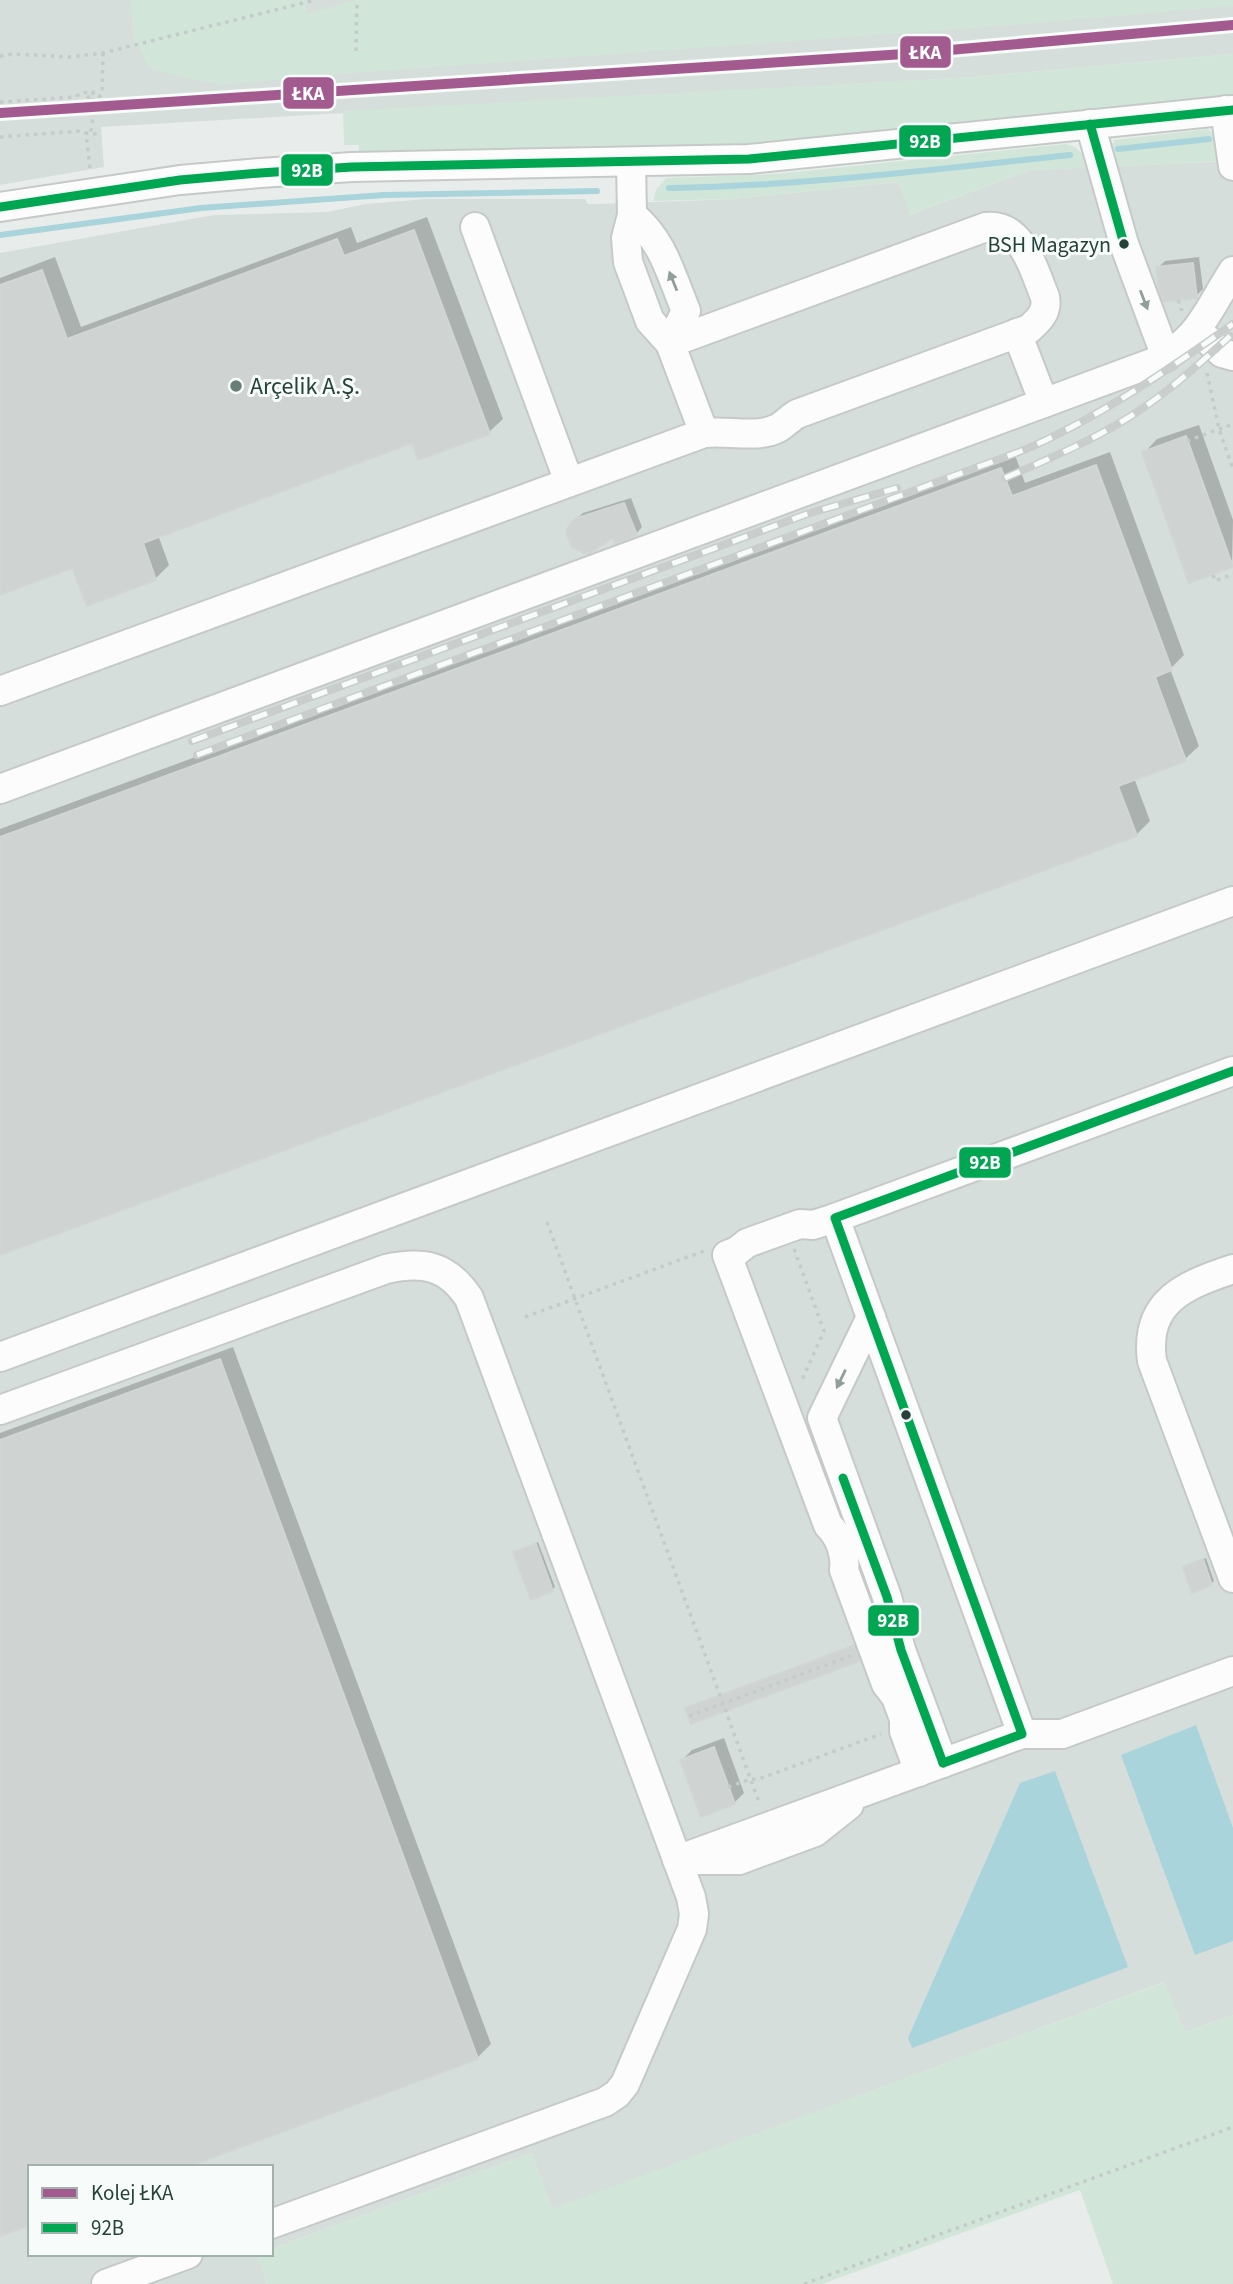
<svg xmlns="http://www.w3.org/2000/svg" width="1233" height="2284" font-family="'Source Sans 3',sans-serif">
	<rect width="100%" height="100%" fill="#e8edeb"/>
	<g fill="#d6dedb">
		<path d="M0,0H1233V54L974,77L101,127L104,167L0,185Z"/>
		<path d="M1233,161V2015L1185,2032L1164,1982L552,2210L532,2153L271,2249V2167H30V2254H258L267,2284H0V253L214,215L328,212L366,204L426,199H585L588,204H599L733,199L898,182L911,214L1030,170Z"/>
	</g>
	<g fill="#d1e6d8">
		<path d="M131,0H305L307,14L357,0H1233V6L999,26L324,75L220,85L150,69L133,35Z"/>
		<path d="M1233,54V97L755,145L359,154V145H344L343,111L974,77Z"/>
		<path d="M1208,129L1218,139L1223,161L1112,167L1110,154L1114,140Z"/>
		<path d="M1066,144C1079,147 1086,156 1090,168L1030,170L910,214L898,182L733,199L653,201L656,190L666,178L776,174Z"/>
		<path d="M1165,1982L1185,2032L1233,2015V2284H1113L1080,2190L822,2284H267L257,2255L271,2254V2249L532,2153L552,2209Z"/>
	</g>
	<g fill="#a9d4db">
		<path d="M1196,1725L1233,1828V1941L1195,1955L1121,1755Z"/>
		<path d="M1055,1771L1128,1967L912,2048L908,2038L1020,1783Z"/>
	</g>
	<g fill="#0003">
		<path d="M427,217L503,419L489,432L413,441L158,535L169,565L155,579L73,566L0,593V278L55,257L81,327L351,227L357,243Z"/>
		<path d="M1199,257L1203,289L1196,296L1158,268L1165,261Z"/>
		<path d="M1199,425L1233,520L1232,566L1144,453L1157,439Z"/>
		<path d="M1110,452L1184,655L1170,669L1199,746L1185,759L1134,778L1150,821L1136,835L0,1254V829L1015,455L1025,483Z"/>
		<path d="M631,498L642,527L636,534H614L575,520L583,513Z"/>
		<path d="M233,1347L491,2044L477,2058L30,2167L0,2234V1433Z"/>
		<path d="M538,1542L555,1587L552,1590L515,1553Z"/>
		<path d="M1206,1558L1214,1581L1211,1584L1185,1567Z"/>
		<path d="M857,1644L862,1657L859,1660L687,1708Z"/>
		<path d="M724,1738L744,1793L734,1803L682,1760L692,1750Z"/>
	</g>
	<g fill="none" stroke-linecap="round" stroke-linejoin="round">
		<g stroke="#a9d4db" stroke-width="6">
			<path d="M1118,149L1209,139"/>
			<path d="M669,188C804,186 936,169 1070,155"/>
			<path d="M0,235L201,208L384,195L597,191"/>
		</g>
	</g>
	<g fill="#cfd4d2" stroke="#d1d6d4" stroke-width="2">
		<path d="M414,230L490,434L418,460L412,443L143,543L156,580L87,606L72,568L0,595V285L42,270L67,339L337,239L344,256Z"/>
		<path d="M1193,263L1197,298L1163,302L1159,290L1156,267Z"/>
		<path d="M1186,436L1233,567L1189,583L1142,452Z"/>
		<path d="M1096,465L1172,670L1155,677L1186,761L1118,786L1137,836L0,1255V837L1001,468L1012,496Z"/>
		<path d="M624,503L637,535L615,544L613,537L590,553H584L572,547L567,535V529L574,519Z"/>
		<path d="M220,1359L478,2059L187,2167H30V2225L0,2236V1440Z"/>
		<path d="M536,1544L553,1591L531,1600L513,1552Z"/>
		<path d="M1203,1559L1212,1585L1192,1593L1183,1567Z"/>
		<path d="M854,1646L860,1661L691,1724L685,1708Z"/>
		<path d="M714,1747L735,1804L701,1817L680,1760Z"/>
	</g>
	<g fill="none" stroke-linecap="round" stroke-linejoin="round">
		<g stroke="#c5cac8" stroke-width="32">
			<g id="minor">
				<path d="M1225,110L1233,166"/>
				<path d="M1090,124L1124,244L1166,357"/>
				<path d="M0,207L180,180L260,173L352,167L749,159L1233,110"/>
				<path d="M632,215C663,240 671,275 686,311L670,343"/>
				<path d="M475,227L569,482"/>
				<path d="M1197,330L1222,353L1233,356"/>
				<path d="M1017,333L1044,403"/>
				<path d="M670,343L986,227C1023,223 1034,271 1045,297C1048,312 1039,320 1029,329L797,414C790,418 785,424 778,428C757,439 727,430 704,433"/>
				<path d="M0,691L704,433L670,343L650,321L628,262L626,238L632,215L631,162"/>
				<path d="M0,789L1152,363C1199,342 1207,311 1233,271"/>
				<path d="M835,1218L813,1225L800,1224L747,1243L737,1251L727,1255L828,1525C840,1537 846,1554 844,1570L886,1684L896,1697L904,1719V1731L919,1772"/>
				<path d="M1233,1269C1185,1285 1144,1301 1152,1361L1233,1578"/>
				<path d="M871,1317L822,1418L887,1597L901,1650L943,1763"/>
				<path d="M0,1357L1233,901"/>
				<path d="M0,1410L386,1269C423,1261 447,1265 469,1298L691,1897L694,1914L692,1929L625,2084L617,2094L605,2102L271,2224"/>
				<path d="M1022,1734H1062L1233,1671"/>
				<path d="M677,1860L1022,1734L835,1218L1233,1071"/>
				<path d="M694,1860H739L815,1832L849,1805"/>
				<path d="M106,2284L188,2254"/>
			</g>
		</g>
		<g stroke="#c3ccca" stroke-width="3.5" stroke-dasharray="3.5 5" stroke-linecap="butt">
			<path d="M356,51L357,0"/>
			<path d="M0,56L13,54L70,57L103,53L315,0"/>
			<path d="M91,100H96L102,94L103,53"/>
			<path d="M0,102L75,97L82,93L93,92V97H88C93,103 94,121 91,130H95V134L86,133L90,169"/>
			<path d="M0,137L80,131L85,133"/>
			<path d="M1178,300L1182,311"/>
			<path d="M1207,373L1219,429L1233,469"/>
			<path d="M1187,441L1233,424"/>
			<path d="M1213,575L1215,581L1233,574"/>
			<path d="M547,1222L760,1805"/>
			<path d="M794,1249L824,1331L801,1382"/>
			<path d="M525,1317L704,1251"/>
			<path d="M689,1716L851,1656"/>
			<path d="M728,1787L751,1779H759L881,1734"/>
			<path d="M804,2284L1233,2127"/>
		</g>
		<use href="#minor" stroke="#fcfcfc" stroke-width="28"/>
		<g stroke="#c9cdcc" stroke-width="8">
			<g id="rail">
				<path d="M1005,478C1046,460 1087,443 1126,419C1164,396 1197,366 1230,336"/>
				<path d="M192,741L807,514L897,488"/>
				<path d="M197,755L1024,450C1100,417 1166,371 1233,324"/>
			</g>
		</g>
		<use href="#rail" stroke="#f7fbf9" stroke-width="5" stroke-dasharray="16" stroke-linecap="butt"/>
		<g stroke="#f7fbf9" stroke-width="14">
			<g id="bus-1">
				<path d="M1090,124L1124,244"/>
				<path d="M0,207L180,180L260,173L352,167L749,159L1233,110"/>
				<path d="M843,1478L887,1597L901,1650L943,1763"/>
				<path d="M943,1763L1022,1734L835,1218L1233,1071"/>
			</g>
		</g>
		<use href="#bus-1" stroke="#00a651" stroke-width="9"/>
		<g stroke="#f7fbf9" stroke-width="16">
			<path id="rail-1" d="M0,113L904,54L1233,25"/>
		</g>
		<use href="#rail-1" stroke="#a35b8f" stroke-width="10"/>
	</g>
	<defs><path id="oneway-solid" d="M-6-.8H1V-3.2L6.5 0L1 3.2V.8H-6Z" transform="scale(1.75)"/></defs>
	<g fill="#909f9b">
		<use href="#oneway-solid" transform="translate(673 281) rotate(-112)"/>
		<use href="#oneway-solid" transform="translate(1144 300) rotate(69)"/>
		<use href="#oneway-solid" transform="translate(841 1379) rotate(116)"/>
	</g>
	<g fill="#24423a" stroke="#f7fbf9" stroke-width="2.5">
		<circle cx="1124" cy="244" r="6"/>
		<circle cx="906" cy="1415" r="6"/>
	</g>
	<circle fill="#697e78" stroke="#f7fbf9" stroke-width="2.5" cx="236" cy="386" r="7"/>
	<g text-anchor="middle" stroke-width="6" stroke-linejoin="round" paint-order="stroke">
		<g font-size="22" fill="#24423a" stroke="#f7fbf9" text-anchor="end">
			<text x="1111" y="252">BSH Magazyn</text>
		</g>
		<g font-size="24" fill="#24423a" stroke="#f7fbf9" text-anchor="start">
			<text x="250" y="394">Arçelik A.Ş.</text>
		</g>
	</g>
	<g stroke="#f7fbf9" stroke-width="2.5">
		<rect x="899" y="35" width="53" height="34" rx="7" fill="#a35b8f"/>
		<rect x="282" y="76" width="53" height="34" rx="7" fill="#a35b8f"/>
		<rect x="898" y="124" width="54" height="34" rx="7" fill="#00a651"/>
		<rect x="280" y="153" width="54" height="34" rx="7" fill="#00a651"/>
		<rect x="958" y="1146" width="54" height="33" rx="7" fill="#00a651"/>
		<rect x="867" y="1604" width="53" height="33" rx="7" fill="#00a651"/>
	</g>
	<g font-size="19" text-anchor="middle" font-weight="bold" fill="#fff">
		<text x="925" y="59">ŁKA</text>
		<text x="308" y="100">ŁKA</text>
		<text x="925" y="148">92B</text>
		<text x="307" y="177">92B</text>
		<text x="985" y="1169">92B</text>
		<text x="893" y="1627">92B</text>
	</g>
	<rect x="28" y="2165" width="245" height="91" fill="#f7fbf9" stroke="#a3b1ad" stroke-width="2"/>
	<rect x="42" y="2188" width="35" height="10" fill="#a35b8f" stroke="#a3b1ad" stroke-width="2"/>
	<text x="91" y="2200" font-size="21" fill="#24423a">Kolej ŁKA</text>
	<rect x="42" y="2223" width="35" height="10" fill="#00a651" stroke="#a3b1ad" stroke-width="2"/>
	<text x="91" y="2235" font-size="21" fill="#24423a">92B</text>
</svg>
